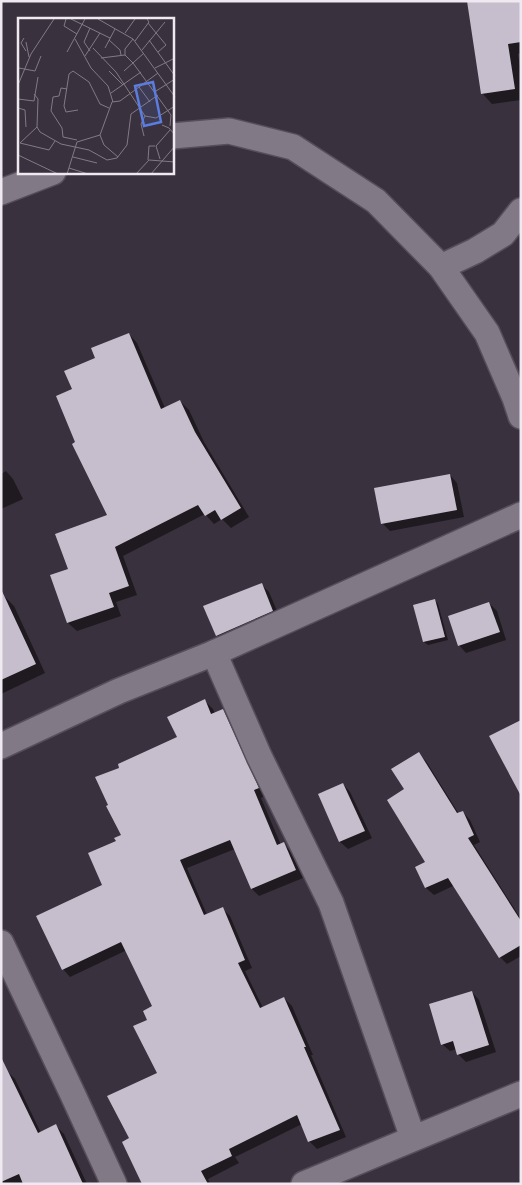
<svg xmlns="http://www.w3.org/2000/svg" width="522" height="1185" font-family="Lato,sans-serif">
	<rect width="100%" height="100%" fill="#39313d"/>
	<g fill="#0007">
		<path d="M521,1V53L518,54L521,73V100L492,104L482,93Z"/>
		<path d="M129,334L137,343L165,408L180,401L189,410L204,442L249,517L231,528L222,519L214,524L205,514L123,556L137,595L116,602L121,616L77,631L68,623L69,570L108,516L77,442L73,390L97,359Z"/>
		<path d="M6,471L13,479L23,499L1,509V474Z"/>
		<path d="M450,475L457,483L464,517L390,531L382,523Z"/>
		<path d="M261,584L269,592L280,618L225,643L217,635L204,607Z"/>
		<path d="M1,591L4,596L14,606L45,673L1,694Z"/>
		<path d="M435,600L438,604L448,640L428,645L424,642Z"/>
		<path d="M489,603L497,611L506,640L466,653L459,645Z"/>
		<path d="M205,701L213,709L215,714L222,710L230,718L265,796L261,798L281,845L284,844L291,852L303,878L259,896L252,889L235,849L187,868L207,915L223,909L230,916L252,968L245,971L263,1008L284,998L292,1006L313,1055H311L346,1137L317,1149L309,1141L302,1124L235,1157L239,1163L208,1179L210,1184H143L130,1139L158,1073L149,1020L154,1007L127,950L70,977L63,969L103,886L117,842L123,835L121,768L178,737Z"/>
		<path d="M419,754L426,761L459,814L463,812L470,820L480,842L474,845L521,919V956L507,964L500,957L455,885L434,895L426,888L417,867L427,862L406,790Z"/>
		<path d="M343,784L350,792L372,838L348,849L340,842L319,795Z"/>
		<path d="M472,992L479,1000L496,1052L466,1062L458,1054L457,1049L450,1051L442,1044Z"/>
		<path d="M7,1071L15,1079L41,1133L56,1126L64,1134L87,1184H4L1,1177Z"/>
	</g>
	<g fill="#c7becd">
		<path d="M467,1H521V42L508,44L515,89L481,94Z"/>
		<path d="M129,333L161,409L180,400L195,432L241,508L221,520L215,510L205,516L198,505L115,547L129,586L109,593L114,607L67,623L50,575L68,569L55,534L107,515L72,444L75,442L56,396L72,389L64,371L95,358L91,348Z"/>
		<path d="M450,474L457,510L381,524L374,488Z"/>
		<path d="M262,583L273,611L216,636L203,606Z"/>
		<path d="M1,589L36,664L1,680Z"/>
		<path d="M435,599L445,637L423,642L413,605Z"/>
		<path d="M489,602L500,632L458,646L448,616Z"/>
		<path d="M205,699L211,714L223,709L259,788L254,790L277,845L284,842L296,870L251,889L230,840L180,860L204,915L223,907L245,960L238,963L260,1008L284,997L306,1047H304L340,1130L308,1142L297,1115L229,1149L232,1156L201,1171L208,1184H142L122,1142L129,1138L107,1096L157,1073L133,1026L147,1020L143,1011L152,1006L121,942L62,970L36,916L102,885L88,853L116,841L114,838L121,835L106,806L108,805L95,777L119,768L118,764L177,737L167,717Z"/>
		<path d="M521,720V796L489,736Z"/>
		<path d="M419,752L457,813L463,811L474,835L468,838L521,921V945L499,958L448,878L425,888L415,867L425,862L387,800L404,789L391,769Z"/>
		<path d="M343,783L365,831L339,842L318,794Z"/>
		<path d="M472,991L489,1045L457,1055L453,1041L441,1045L429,1004Z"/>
		<path d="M1,1057L38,1133L56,1124L83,1184H23L19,1174L1,1182Z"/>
	</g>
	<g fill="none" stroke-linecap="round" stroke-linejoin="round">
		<g stroke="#564f5a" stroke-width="28">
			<g id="street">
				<path d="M172,136L229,131L293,147L376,201L441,267L487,333L515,398L521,416"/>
				<path d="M1,192L53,172"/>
				<path d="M441,267L475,251L503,234L521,211"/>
				<path d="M214,653L259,756L331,903L413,1138"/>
				<path d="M1,746L119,691L214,653L521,515"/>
				<path d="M1,943L73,1095L114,1184"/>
				<path d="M304,1184L521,1094"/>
			</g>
		</g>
		<use href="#street" stroke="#827987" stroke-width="25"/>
	</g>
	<g transform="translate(18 18)">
		<rect width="156" height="156" fill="#39313d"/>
		<path fill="none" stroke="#827b85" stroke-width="1" d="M48,1L46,8L59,16M53,1L92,20M80,1L115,21L157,79M130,5L148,27L140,34M72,10L66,24L72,33M107,15L117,1M6,20L3,25L8,33M57,21L73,50L90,68L95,84M91,22L102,32L103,37M131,22L157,58M117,23L131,4L129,1M8,24L11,39M75,30L98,54L127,98L138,100L157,88M87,30L97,11M124,32L147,4M49,34L67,1M107,37V31L115,21M67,38L82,15M83,40L107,37L115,45L153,97L152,108M1,50L17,53L23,38M137,50L157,40M91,53L105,67M106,53L126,35M0,67L13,36L36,1M121,69L132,84M49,71L43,70L41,78L35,79L33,93L44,110L45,119L59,122M138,73L157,61M93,75L123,54M16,76L20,81L19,109L22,114L43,126L71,132L89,142L99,140L109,127L113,96L140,77M0,81L16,83M16,83L20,59M0,90L7,92L8,109M60,92L48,94L46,88L51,56L55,53L71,64L82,86L91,90M144,107L151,110L157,117M82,117L86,127L100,139M126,118L123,106L127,98M2,125L31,132L37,123M2,125L19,109M0,137L40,156M55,139L79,145M142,141L138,128L152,112M130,142L131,128H137M51,150L70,156M49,156L59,124L82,117L94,84L102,83L140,55M118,156L131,142L157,144M133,156L157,128"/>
		<path fill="#5c7de0" fill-opacity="0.15" stroke="#5c7de0" stroke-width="2.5" d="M135,64L143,104L126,108L117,68Z"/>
		<rect width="156" height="156" fill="none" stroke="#efeaf2" stroke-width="2.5"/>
	</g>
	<rect width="522" height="1185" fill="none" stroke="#efeaf2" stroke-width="5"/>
</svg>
